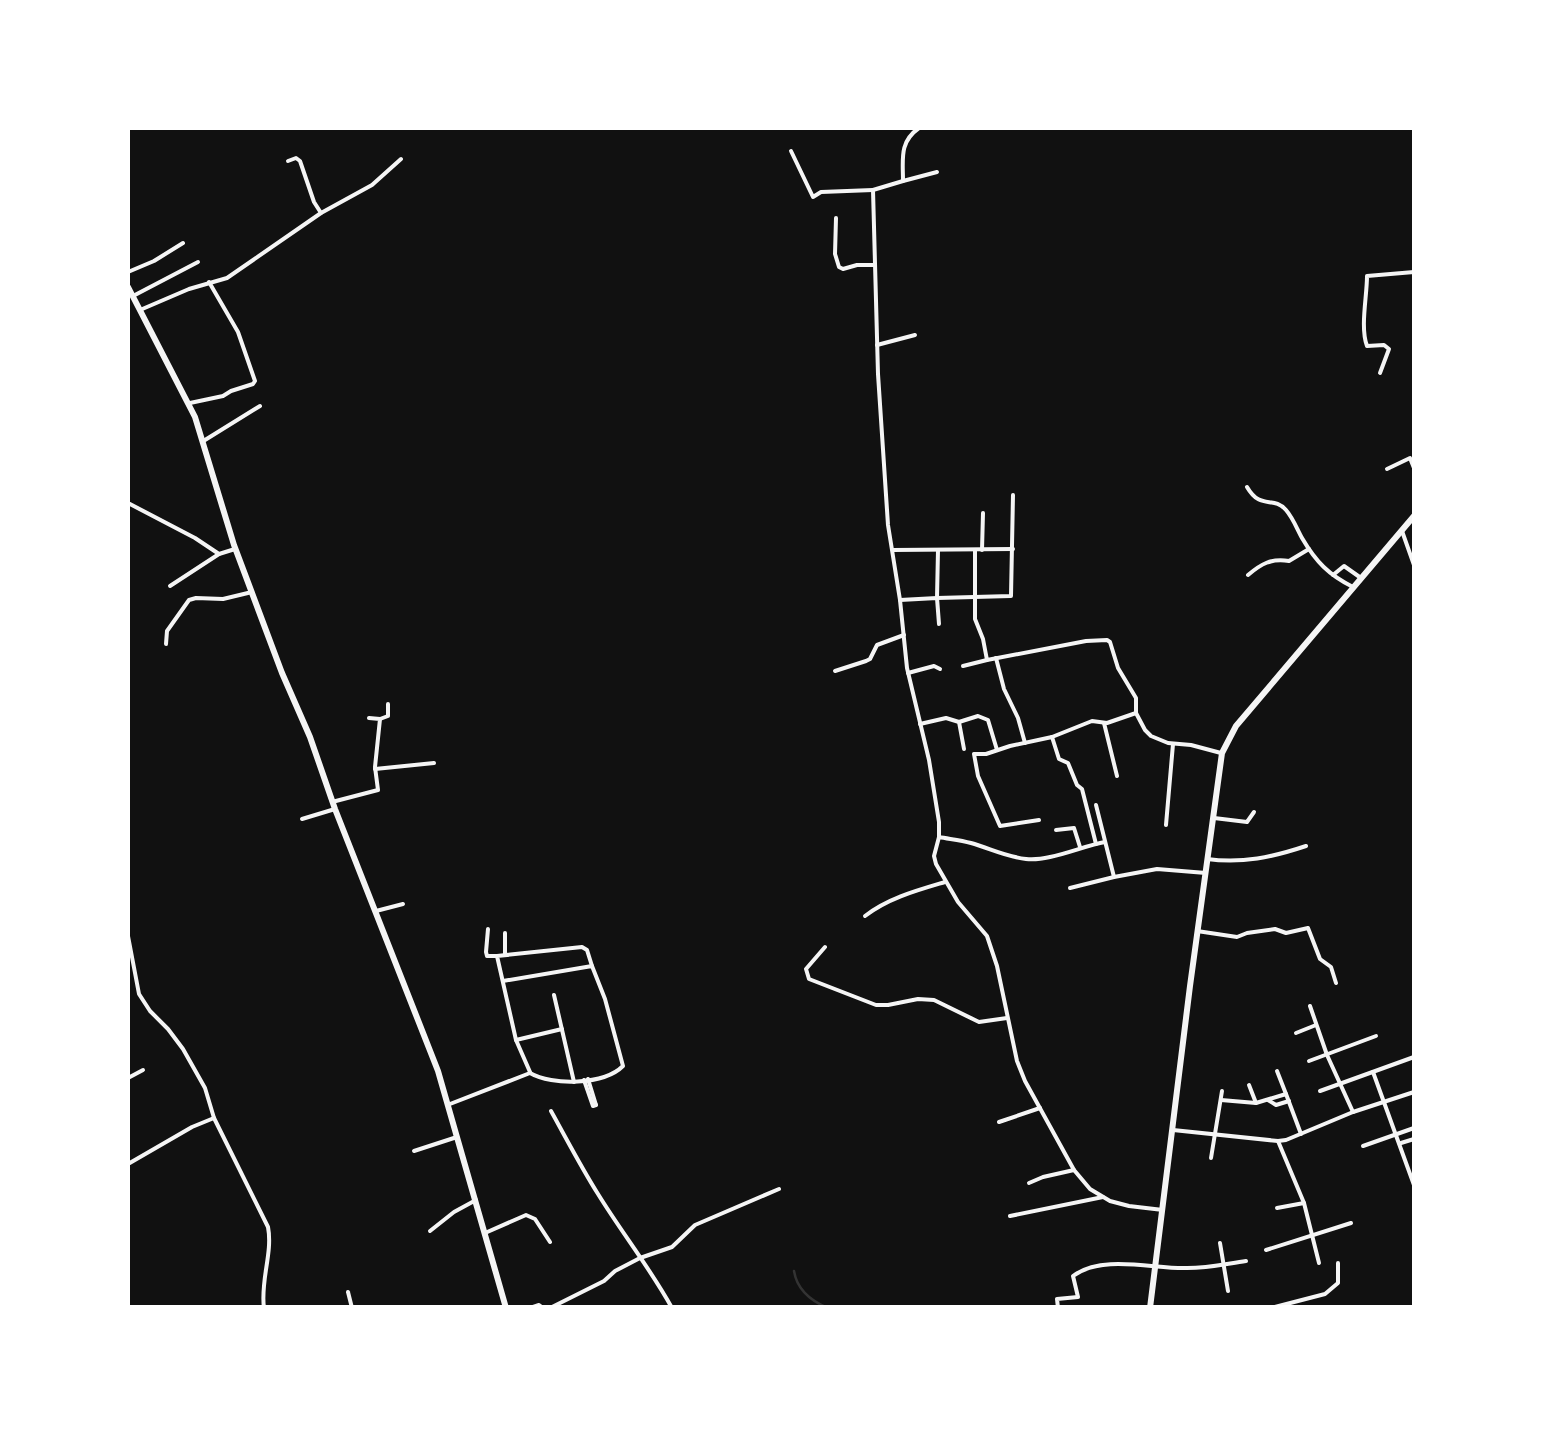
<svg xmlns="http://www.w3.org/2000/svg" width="1542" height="1435" font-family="'IBM Plex Serif',serif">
	<rect width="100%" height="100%" fill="#111"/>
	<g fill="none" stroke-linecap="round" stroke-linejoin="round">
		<path stroke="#333" stroke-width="2.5" d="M794,1271C797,1290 811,1301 828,1308"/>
		<g stroke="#f5f5f5" stroke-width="4">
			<path d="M919,128C899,142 903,159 903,181L873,190L878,374L888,525L900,600L907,668L929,760L939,822V837L934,856L936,864L958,902L987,936L997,966L1017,1061L1025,1081L1074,1170L1090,1189L1110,1201L1129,1206L1163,1210"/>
			<path d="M791,151L813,197L821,192L873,190"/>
			<path d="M288,161L296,158L300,161L314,202L321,213"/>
			<path d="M903,181L937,172"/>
			<path d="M836,218L835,254L839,267L843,269L857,265H874"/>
			<path d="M128,272L154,261L183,243"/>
			<path d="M133,296L198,262"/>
			<path d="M140,310L189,289L227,278L321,213L372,185L401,159"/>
			<path d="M877,345L915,335"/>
			<path d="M1380,373L1389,349L1384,345L1367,346C1360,327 1367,297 1367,276L1414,272"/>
			<path d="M190,403L223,396L231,391L253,384L255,381L238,332L209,282"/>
			<path d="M205,440L260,406"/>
			<path d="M1387,469L1410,458L1414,468"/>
			<path d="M1247,487C1261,511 1273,495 1286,510C1293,518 1297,529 1302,538C1316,562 1329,575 1353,587"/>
			<path d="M128,503L195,538L219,554L235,549"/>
			<path d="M1402,531L1414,565"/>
			<path d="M893,550L1013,549"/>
			<path d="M938,550L937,598L1011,596L1013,495"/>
			<path d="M975,550V619L983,639L987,660L1086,641L1107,640L1110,642L1118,668L1136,698V713L1145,730L1151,736L1168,743L1191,745L1221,753"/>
			<path d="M982,550L983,513"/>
			<path d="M1248,575C1261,564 1271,558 1289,561L1309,549"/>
			<path d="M1333,575L1344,566L1361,578"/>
			<path d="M170,586L219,554"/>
			<path d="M900,600L937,598L939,624"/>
			<path d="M166,644L167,631L189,600L196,598L223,599L252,592"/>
			<path d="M996,658L1004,689L1018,718L1025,743"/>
			<path d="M963,666L987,660"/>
			<path d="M835,671L866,661L870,659L877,645L904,635"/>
			<path d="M908,673L934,666L940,669"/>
			<path d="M380,719L388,716V704"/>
			<path d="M959,722L978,716L988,720L997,750"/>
			<path d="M1104,723L1117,776"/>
			<path d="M920,724L946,718L959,722L964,749"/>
			<path d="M1052,737L1059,759L1068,763L1077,785L1082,789L1096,844"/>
			<path d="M375,769L434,763"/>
			<path d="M332,802L378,790L375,767L380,719L369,718"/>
			<path d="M1096,805L1114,877L1157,869L1206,873"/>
			<path d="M1214,818L1247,822L1254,812"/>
			<path d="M302,819L335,809"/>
			<path d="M1039,820L1000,826L978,776L974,754H986L1010,746L1052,737L1092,721L1107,723L1136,713"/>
			<path d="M1166,825L1173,744"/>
			<path d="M1056,830L1074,828L1080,847"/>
			<path d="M939,837C949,839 960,840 971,843C989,848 1007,857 1026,859C1048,862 1082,846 1105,842"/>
			<path d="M1207,859C1242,864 1273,857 1306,846"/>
			<path d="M1070,888L1114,877"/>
			<path d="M376,911L403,904"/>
			<path d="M865,916C888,898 918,890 945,882"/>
			<path d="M488,929L486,952L487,956H497"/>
			<path d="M1197,931L1237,937L1247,933L1275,929L1286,933L1308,928L1320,959L1331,967L1336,983"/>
			<path d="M505,933V955"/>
			<path d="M128,936L139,994L150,1011L168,1029L183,1049L205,1088L214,1118L268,1227C273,1253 260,1281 264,1308"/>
			<path d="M825,947L806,969L809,979L876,1005H888L918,999L934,1000L979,1022L1007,1018"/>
			<path d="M554,995L574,1082"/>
			<path d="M1310,1006L1327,1055L1353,1112"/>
			<path d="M1296,1033L1316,1025"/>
			<path d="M516,1040L562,1029"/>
			<path d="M1309,1061L1376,1036"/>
			<path d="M1277,1071L1286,1094"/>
			<path d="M530,1072L516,1040L497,956L582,947L587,950L592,966"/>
			<path d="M1373,1072L1414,1185"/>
			<path d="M128,1078L143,1070"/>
			<path d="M588,1079L596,1105"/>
			<path d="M584,1080L593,1106L596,1105"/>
			<path d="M1249,1085L1256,1103"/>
			<path d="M1320,1091L1414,1057"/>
			<path d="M1221,1100L1256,1103L1286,1094L1301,1134"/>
			<path d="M1268,1100L1276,1105L1289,1101"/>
			<path d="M450,1104L530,1073C552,1086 604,1085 623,1066L605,999L592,966L503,981"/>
			<path d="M551,1111C566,1138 581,1167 598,1194C622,1233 650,1268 672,1308"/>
			<path d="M999,1122L1040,1108"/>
			<path d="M1173,1130L1278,1141L1286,1140L1353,1112L1414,1092"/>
			<path d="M1278,1141L1304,1203L1319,1263"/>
			<path d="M1401,1143L1414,1139"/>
			<path d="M1363,1146L1414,1128"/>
			<path d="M414,1151L457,1137"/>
			<path d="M1211,1158L1222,1091"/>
			<path d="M128,1164L192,1127L214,1118"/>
			<path d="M1029,1183L1043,1177L1074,1170"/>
			<path d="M1277,1208L1304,1203"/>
			<path d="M1010,1216L1103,1197"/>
			<path d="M430,1231L454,1212L476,1200"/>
			<path d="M485,1233L526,1215L535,1219L550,1242"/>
			<path d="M1220,1243L1228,1291"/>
			<path d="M1266,1250L1351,1223"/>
			<path d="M348,1292L352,1308"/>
			<path d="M530,1308L539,1305L543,1308"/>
			<path d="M550,1308L604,1281L615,1271L640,1258L672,1247L695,1225L779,1189"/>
			<path d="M1058,1308L1057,1299L1078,1297L1073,1276C1101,1255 1150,1268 1183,1268C1204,1269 1225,1264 1246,1261"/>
			<path d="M1271,1308L1325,1294L1338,1283V1263"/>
		</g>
		<g stroke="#f5f5f5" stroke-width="6">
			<path d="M128,287L195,417L234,545L282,673L310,737L335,809L438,1071L506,1308"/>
			<path d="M1150,1308L1190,986L1222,753L1236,726L1414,516"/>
		</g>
	</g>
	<rect width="1542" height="1435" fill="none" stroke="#ffffff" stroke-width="260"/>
</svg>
